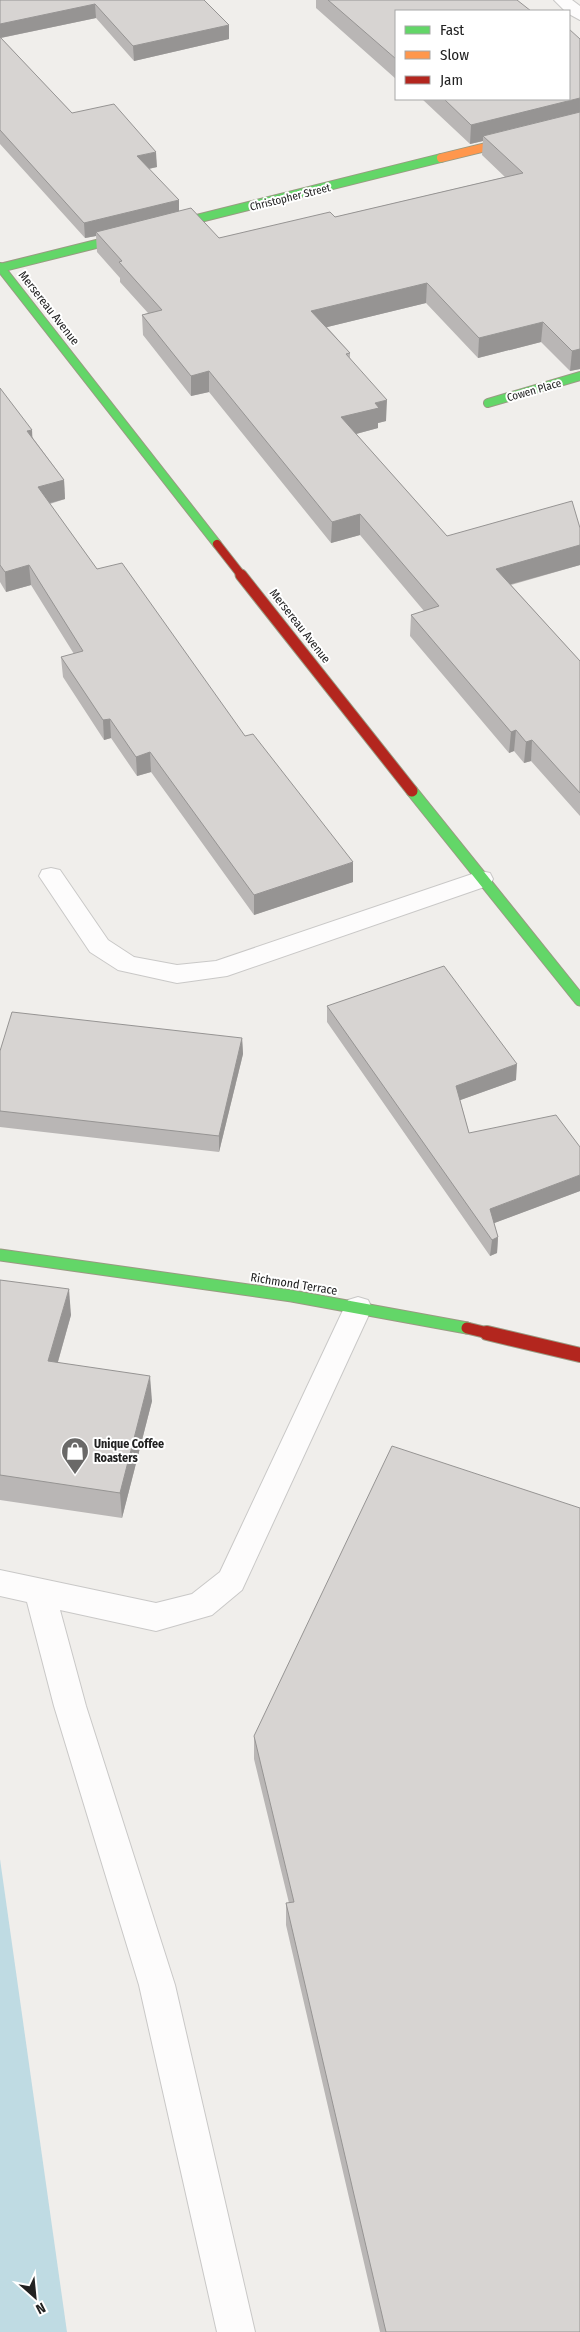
<svg xmlns="http://www.w3.org/2000/svg" width="580" height="2332" font-family="'Fira Sans Condensed',sans-serif">
	<rect width="100%" height="100%" fill="#f0eeeb"/>
	<path fill="#bfdbe3" d="M0,1859L67,2332H0Z"/>
	<g fill="none" stroke-linecap="round" stroke-linejoin="round">
		<g stroke="#c9c8c7" stroke-width="2">
			<g id="lane">
				<path d="M51,868L60,870L108,940L134,957L177,965L216,961L481,871L490,873L493,879L490,885L227,976L177,983L118,970L90,952L39,876L42,870Z"/>
				<path d="M358,1297L368,1300L372,1308L242,1590L212,1615L156,1631L60,1610L86,1706L175,1985L255,2332H217L139,1985L54,1706L27,1602L0,1596V1570L156,1603L192,1594L220,1572L344,1308L348,1300Z"/>
			</g>
		</g>
		<g stroke="#c9c8c7" stroke-width="2">
			<path id="street" d="M554,0H572L580,6V20L569,14V11H565Z"/>
		</g>
		<g stroke="#999a82" stroke-width="10">
			<g id="fast-far1">
				<path d="M0,267L217,544"/>
				<path d="M0,268L441,158"/>
				<path d="M488,403L580,376"/>
			</g>
		</g>
		<g stroke="#999a82" stroke-width="13">
			<g id="fast">
				<path d="M412,791L580,1000"/>
				<path d="M0,1255L292,1296L467,1328"/>
			</g>
		</g>
		<g stroke="#999a82" stroke-width="10">
			<path id="slow" d="M441,158L580,124"/>
		</g>
		<g stroke="#999a82" stroke-width="10">
			<path id="jam-far2" d="M217,544L242,576"/>
		</g>
		<g stroke="#999a82" stroke-width="13">
			<g id="jam-far1">
				<path d="M241,575L412,791"/>
				<path d="M467,1328L492,1334"/>
			</g>
		</g>
		<g stroke="#999a82" stroke-width="16">
			<path id="jam" d="M487,1333L580,1355"/>
		</g>
		<use href="#lane" fill="#fdfcfc" fill-rule="evenodd"/>
		<use href="#street" fill="#fdfcfc" fill-rule="evenodd"/>
		<use href="#fast-far1" stroke="#63d668" stroke-width="8"/>
		<use href="#fast" stroke="#63d668" stroke-width="11"/>
		<use href="#slow" stroke="#ff974d" stroke-width="8"/>
		<use href="#jam-far2" stroke="#b3261e" stroke-width="8"/>
		<use href="#jam-far1" stroke="#b3261e" stroke-width="11"/>
		<use href="#jam" stroke="#b3261e" stroke-width="14"/>
	</g>
	<g fill="#b9b6b5">
		<path d="M0,0H204L229,39L134,61L96,18L1,38L72,113L157,167L149,169L179,211L219,238L335,217L505,177L482,155L483,141L470,144L422,99H569L580,39V369L570,371L541,342L478,358L426,303L327,327L350,353V358L386,421L378,423V428L356,434L447,536L580,528V565L511,585L580,661V816L531,761L524,763L514,751L509,753L410,636L411,615L424,611L360,535L331,543L209,392L191,396L143,335L142,315L148,313L120,282V278L97,252L96,236L85,238L0,144Z"/>
		<path d="M316,0H517L396,11V79L316,8Z"/>
		<path d="M0,388L33,438L64,480L65,499L50,504L97,569L245,736L353,882L254,915L151,772L137,776L111,738L104,740L63,677L61,657L74,654L31,585L6,592L0,582Z"/>
		<path d="M327,1006L516,1080L460,1100L469,1133L580,1191L494,1223L498,1237L497,1253L490,1256L327,1022Z"/>
		<path d="M242,1038L243,1054L219,1152L0,1127V1051Z"/>
		<path d="M0,1280L71,1315L58,1362L152,1401L122,1518L0,1500Z"/>
		<path d="M254,1736L580,2332H380L286,1925V1903H289L254,1759Z"/>
	</g>
	<g fill="#969493">
		<path d="M95,4L96,18L0,38V24Z"/>
		<path d="M229,25V39L134,61L133,46Z"/>
		<path d="M580,98V112L483,136V141L470,144L471,125Z"/>
		<path d="M156,152L157,167L138,171L137,156Z"/>
		<path d="M179,200V215L96,232V236L85,238L84,223Z"/>
		<path d="M427,283L426,303L311,331V311Z"/>
		<path d="M543,322L541,342L478,358L479,338Z"/>
		<path d="M580,349V369L570,371L572,351Z"/>
		<path d="M209,371V392L191,396V376Z"/>
		<path d="M387,400L386,421L378,423V428L341,438V417L375,403Z"/>
		<path d="M32,430L33,449L27,431Z"/>
		<path d="M64,480L65,499L39,506L38,487Z"/>
		<path d="M360,514V535L331,543L332,522Z"/>
		<path d="M580,545V565L494,589L496,569Z"/>
		<path d="M29,565L31,585L6,592L5,572Z"/>
		<path d="M110,719L111,738L104,740L103,720Z"/>
		<path d="M516,730L514,751L509,753L511,732Z"/>
		<path d="M532,740L531,761L524,763L526,742Z"/>
		<path d="M150,752L151,772L137,776L136,757Z"/>
		<path d="M353,862V882L254,915V895Z"/>
		<path d="M242,1038L243,1054L219,1152V1136Z"/>
		<path d="M517,1064L516,1080L455,1102L456,1086Z"/>
		<path d="M580,1175V1191L489,1225L490,1209Z"/>
		<path d="M498,1237L497,1253L490,1256L492,1240Z"/>
		<path d="M69,1289L71,1315L51,1386L48,1361Z"/>
		<path d="M150,1376L152,1401L122,1518L120,1493Z"/>
	</g>
	<g fill="#d7d4d2" stroke="#969493">
		<path d="M0,0H204L229,25L133,46L95,4L0,24Z"/>
		<path d="M328,0H517L531,11H396V59Z"/>
		<path d="M569,29L580,39V98L471,125L444,99H569Z"/>
		<path d="M0,37L72,113L114,104L156,152L137,156L179,200L84,223L0,130Z"/>
		<path d="M580,112V349L572,351L543,322L479,338L427,283L311,311L350,353L346,354L387,400L375,403L379,408L341,417L447,536L572,501L580,528V545L496,569L580,661V793L532,740L526,742L516,730L511,732L411,615L439,606L360,514L332,522L209,371L191,376L142,315L162,310L119,262L122,261L96,232L191,208L219,238L330,212L335,217L523,173L483,136Z"/>
		<path d="M0,388L32,430L27,431L64,480L38,487L97,569L122,563L245,736L253,734L353,862L254,895L150,752L136,757L110,719L103,720L61,657L83,651L29,565L5,572L0,565Z"/>
		<path d="M444,966L517,1064L456,1086L469,1133L556,1115L580,1147V1175L490,1209L498,1237L492,1240L327,1006Z"/>
		<path d="M12,1012L242,1038L219,1136L0,1111V1051Z"/>
		<path d="M0,1280L69,1289L48,1361L150,1376L120,1493L0,1475Z"/>
		<path d="M392,1446L580,1508V2332H386L286,1903L294,1902L254,1736Z"/>
	</g>
	<defs>
		<g id="shop-pin" transform="scale(1.4375)"><path d="M0 17L-7.5 6A9.5 9.5 0 1 1 7.5 6Z" fill="#6a6968" stroke="#fff"/><path d="M-5-2.5h2.3a2.7 3.5 0 0 1 5.4 0H5L5.5 6h-11ZM-1.5-2.5h3a1.5 2.3 0 0 0-3 0Z" fill="#fff"/></g>
	</defs>
	<g fill-rule="evenodd">
		<use href="#shop-pin" x="75" y="1451"/>
	</g>
	<g text-anchor="middle" stroke-width="4" stroke-linejoin="round" paint-order="stroke">
		<g font-size="11" fill="#222" stroke="#fff">
			<text transform="translate(290 197) rotate(-14)" y="4">Christopher Street</text>
			<text transform="translate(534 390) rotate(-16)" y="4">Cowen Place</text>
		</g>
		<g font-size="12" fill="#222" stroke="#fff">
			<text transform="translate(49 308) rotate(52)" y="4">Mersereau Avenue</text>
			<text transform="translate(300 626) rotate(52)" y="4">Mersereau Avenue</text>
			<text transform="translate(294 1284) rotate(9)" y="4">Richmond Terrace</text>
		</g>
		<g font-size="12" font-weight="bold" fill="#222" stroke="#fff" text-anchor="start">
			<text x="94" y="1448">Unique Coffee<tspan x="94" dy="14">Roasters</tspan></text>
		</g>
	</g>
	<rect x="395" y="10" width="175" height="90" fill="#ffffff" stroke="#a7a7a7"/>
	<rect x="405" y="26" width="25" height="8" fill="#63d668" stroke="#a7a7a7"/>
	<text x="440" y="35" font-size="15" fill="#222222">Fast</text>
	<rect x="405" y="51" width="25" height="8" fill="#ff974d" stroke="#a7a7a7"/>
	<text x="440" y="60" font-size="15" fill="#222222">Slow</text>
	<rect x="405" y="76" width="25" height="8" fill="#b3261e" stroke="#a7a7a7"/>
	<text x="440" y="85" font-size="15" fill="#222222">Jam</text>
	<g transform="translate(35 2297) rotate(153)" stroke="#ffffff" stroke-width="4" paint-order="stroke">
	<path d="M0-4L9 19L0 12L-9 19Z" fill="#222222"/>
	<text y="-8" font-size="14" font-weight="bold" text-anchor="middle" fill="#222222">N</text>
	</g>
</svg>
